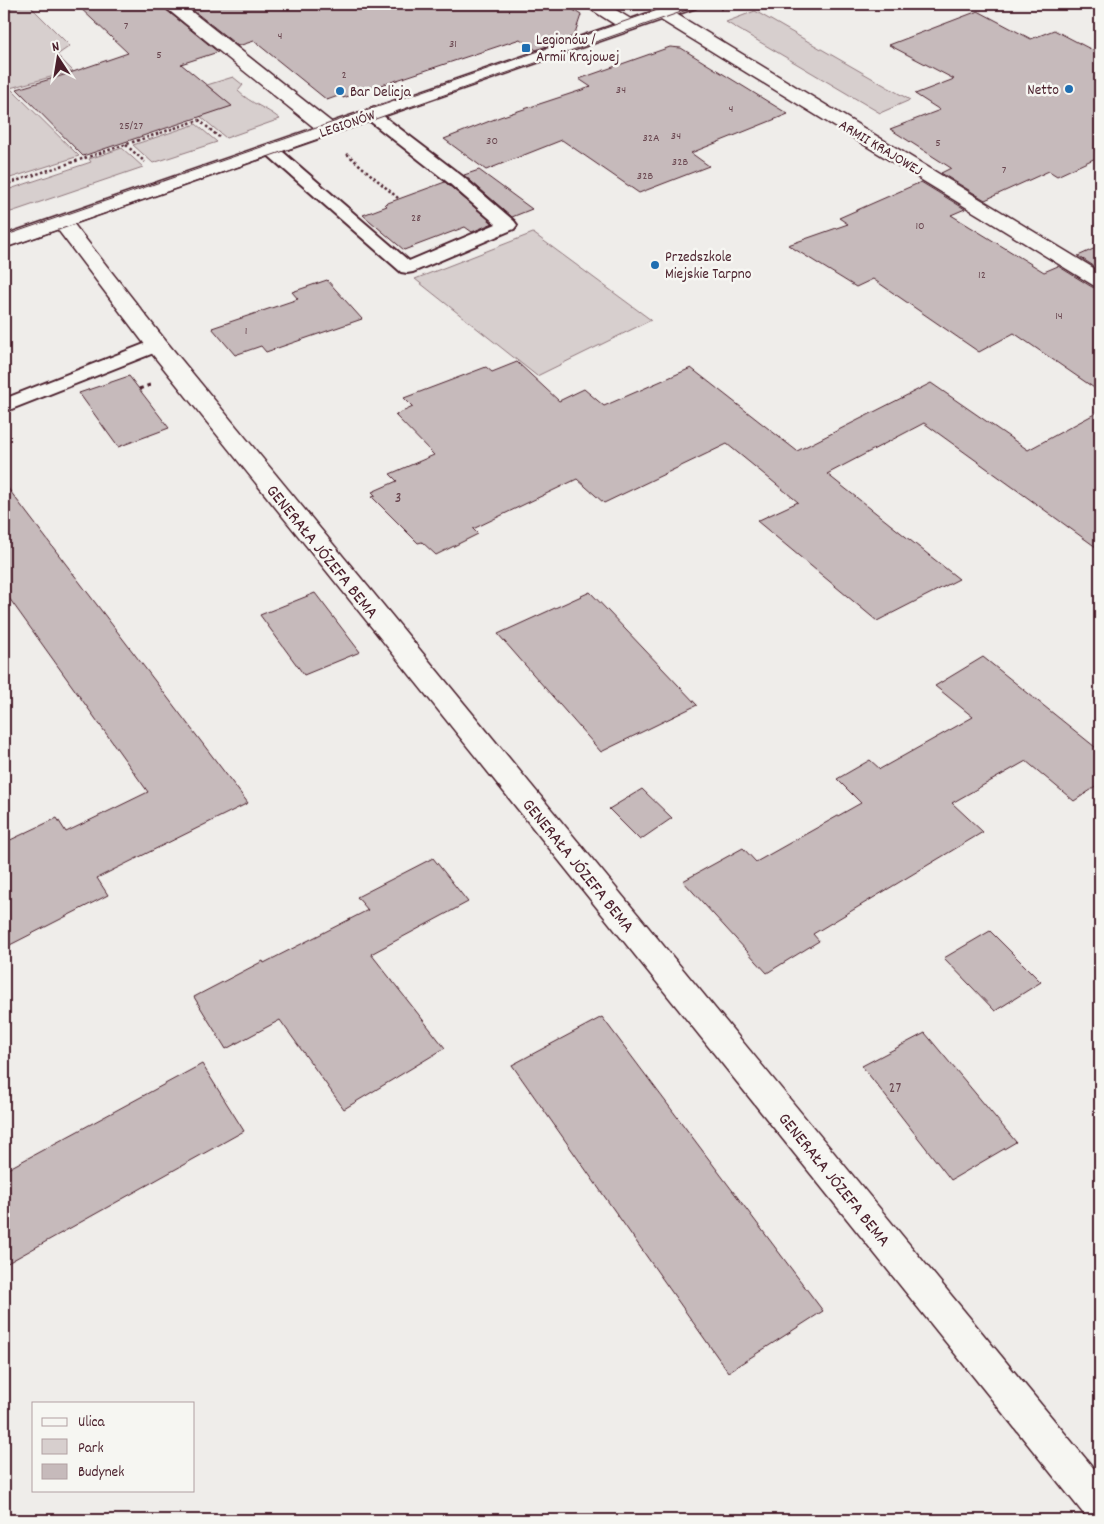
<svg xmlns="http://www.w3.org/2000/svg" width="1104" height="1524" font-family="Dekko,sans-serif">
	<rect width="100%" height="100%" fill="#efedea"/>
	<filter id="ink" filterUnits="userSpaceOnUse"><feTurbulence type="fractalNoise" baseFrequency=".02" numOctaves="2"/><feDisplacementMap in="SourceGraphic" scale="10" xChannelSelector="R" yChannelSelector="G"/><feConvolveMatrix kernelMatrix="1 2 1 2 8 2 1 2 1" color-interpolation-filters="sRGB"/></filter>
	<g filter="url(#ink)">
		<g fill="#d7cfce" stroke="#90777c">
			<path d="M28,4L70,46L57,55L73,71L10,88L79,156L4,180V10Z"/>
			<path d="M755,11L910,100L880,113L726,22Z"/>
			<path d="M233,77L243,85L238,91C251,104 267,108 280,119L226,138L200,116L231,106L207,85Z"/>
			<path d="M196,124L217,142L153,163L133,145Z"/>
			<path d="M122,148L143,167L11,212L4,205V191L91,162L89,159Z"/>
			<path d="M533,233L651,320L537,376L415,279Z"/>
		</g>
		<g fill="#c6babb" stroke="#4a1f2b">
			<path d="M76,4H162L165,9L218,52L181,64L232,106L83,156L17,89L64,75L128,53Z"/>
			<path d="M185,4H564L581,15L574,36L536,50L520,39L343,98L341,95L327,100L254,41L238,46Z"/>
			<path d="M978,11L1031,39L1054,30L1100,54V156L1057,176L1049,171L985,200L941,173L951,168L890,129L940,110L915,94L954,79L889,45Z"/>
			<path d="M670,47L681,48L788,114L691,153L709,166L639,193L562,140L486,170L444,139L500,117L591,87L579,79Z"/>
			<path d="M479,170L532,209L512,217L464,175Z"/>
			<path d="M445,182L493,223L472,232L465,227L404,250L363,215L387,206L385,204Z"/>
			<path d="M921,182L965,209L951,215L1044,272L1058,266L1092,287L1100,289V392L1014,333L979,352L873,279L856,287L788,245L848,224L839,218Z"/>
			<path d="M1100,246V270L1078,256Z"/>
			<path d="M327,280L362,319L266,352L261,346L235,355L212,328L298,299L292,292Z"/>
			<path d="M517,362L559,401L584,389L604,406L691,368L797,451L931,383L1028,450L1100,411V550L924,423L827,474L959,579L877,621L757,521L798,502L727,444L604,503L577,479L473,529L478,534L436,555L422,542L418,543L372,497L376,496L372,492L397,481L390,474L434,455L395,415L413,407L404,398L486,367L492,372Z"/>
			<path d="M129,376L169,428L118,447L79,393Z"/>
			<path d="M4,483L248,803L97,878L108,895L4,948V843L57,818L66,832L148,792L4,591Z"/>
			<path d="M590,592L697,705L601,752L498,634Z"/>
			<path d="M315,593L360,652L304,675L260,615Z"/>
			<path d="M983,657L1100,751V784L1074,801L1026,761L952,803L983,832L813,934L819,941L767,973L683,881L743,848L756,862L861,803L837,779L870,760L880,769L973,717L935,686Z"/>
			<path d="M642,789L672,818L640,840L609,809Z"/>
			<path d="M433,858L468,902L371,954L445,1048L344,1109L280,1020L226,1049L194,997L263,961L264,963L368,910L357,897Z"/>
			<path d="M990,931L1041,982L995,1011L944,958Z"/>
			<path d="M602,1017L823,1311L728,1372L512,1065Z"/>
			<path d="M925,1033L1016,1142L951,1180L862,1066Z"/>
			<path d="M202,1064L244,1131L4,1265V1171Z"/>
		</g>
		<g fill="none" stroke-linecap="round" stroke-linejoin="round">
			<g stroke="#4a1f2b" stroke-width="4">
				<g id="service">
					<path d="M372,110L378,112L462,176L514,221L517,225L514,229L413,272L407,273L401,272L262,150L264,146H276L409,261L496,224L450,184L366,118L364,115L366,112Z"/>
					<path d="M157,339L164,341L166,345L164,349L4,412V399Z"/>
				</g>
			</g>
			<g stroke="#4a1f2b" stroke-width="3">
				<g id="minor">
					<path d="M164,4H182L335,125L337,129L335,133L328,135L321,133L166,8Z"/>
					<path d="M587,4H606L634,21L637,25L634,29L628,30L622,29L589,8Z"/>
					<path d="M662,8L668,9L1100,272V287L1093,285L656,17L653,13L656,9Z"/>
					<path d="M62,216L69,218L165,340L1100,1476V1520L1087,1518L149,350L52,222L55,218Z"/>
				</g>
			</g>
			<g stroke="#4a1f2b" stroke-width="3">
				<path id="tertiary" d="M674,4H699L696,8L4,248V235Z"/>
			</g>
			<g stroke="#4a1f2b" stroke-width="2.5" stroke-dasharray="2.5 2.5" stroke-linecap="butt">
				<path d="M720,9L736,4"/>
				<path d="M126,145L145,162"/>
				<path d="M347,154L399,199"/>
				<path d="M4,185L199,120L219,137"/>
			</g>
			<path stroke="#4a1f2b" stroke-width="3" stroke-dasharray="4 4" stroke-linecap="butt" d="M139,389L150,385"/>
			<use href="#service" fill="#f6f6f2" fill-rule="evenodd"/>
			<use href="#minor" fill="#f6f6f2" fill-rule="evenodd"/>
			<use href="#tertiary" fill="#f6f6f2" fill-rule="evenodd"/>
			<g stroke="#4a1f2b" stroke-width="1">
				<path d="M4,236L675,4"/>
				<path d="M4,249L704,4"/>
			</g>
		</g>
	</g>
	<g fill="#1f6fb2" stroke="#f6f6f2" stroke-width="2">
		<rect x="521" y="43" width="10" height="10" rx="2.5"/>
		<circle cx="1069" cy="89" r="5"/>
		<circle cx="340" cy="91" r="5"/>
		<circle cx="655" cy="265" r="5"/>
	</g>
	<g text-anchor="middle" stroke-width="5" stroke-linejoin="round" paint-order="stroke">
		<g font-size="12" fill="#69464f">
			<text x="126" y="29">7</text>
			<text x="280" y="39">4</text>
			<text x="453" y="47">31</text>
			<text x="159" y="58">5</text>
			<text x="344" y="78">2</text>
			<text x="621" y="93">34</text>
			<text x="731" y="112">4</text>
			<text x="131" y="129">25/27</text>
			<text x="676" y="139">34</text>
			<text x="651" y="141">32A</text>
			<text x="492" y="144">30</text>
			<text x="938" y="146">5</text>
			<text x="680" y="165">32B</text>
			<text x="1004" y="173">7</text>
			<text x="645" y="179">32B</text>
			<text x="416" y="221">28</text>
			<text x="920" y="229">10</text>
			<text x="982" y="278">12</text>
			<text x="1059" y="319">14</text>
			<text x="246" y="334">1</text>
		</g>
		<g font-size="15" fill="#4a1f2b" stroke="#f6f6f2" text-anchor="start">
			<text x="536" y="44">Legionów /<tspan x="536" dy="17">Armii Krajowej</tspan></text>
			<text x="1059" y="94" text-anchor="end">Netto</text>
			<text x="350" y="96">Bar Delicja</text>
			<text x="665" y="261">Przedszkole<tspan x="665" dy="17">Miejskie Tarpno</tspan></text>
		</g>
		<g font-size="15" fill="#4a1f2b" stroke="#f6f6f2">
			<text transform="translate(347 123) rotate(-19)" y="5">LEGIONÓW</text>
			<text transform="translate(881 147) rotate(31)" y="5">ARMII KRAJOWEJ</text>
		</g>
		<g font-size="15" fill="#69464f">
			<text x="398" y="502">3</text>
			<text x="895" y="1092">27</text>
		</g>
		<g font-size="18" fill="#4a1f2b" stroke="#f6f6f2">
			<text transform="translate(323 551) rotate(51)" y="6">GENERAŁA JÓZEFA BEMA</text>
			<text transform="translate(579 865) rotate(51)" y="6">GENERAŁA JÓZEFA BEMA</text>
			<text transform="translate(835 1179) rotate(51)" y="6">GENERAŁA JÓZEFA BEMA</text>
		</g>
	</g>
	<rect width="1104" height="1524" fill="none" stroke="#f6f6f2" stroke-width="20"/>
	<rect x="10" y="10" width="1084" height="1504" fill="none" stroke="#4a1f2b" stroke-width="2" filter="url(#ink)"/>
	<rect x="32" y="1402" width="162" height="90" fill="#f6f6f2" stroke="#b1a0a2"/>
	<rect x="42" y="1418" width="25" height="8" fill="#f6f6f2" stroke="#b1a0a2"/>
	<text x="78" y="1426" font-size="15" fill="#4a1f2b">Ulica</text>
	<rect x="42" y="1439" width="25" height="15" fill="#d7cfce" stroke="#b1a0a2"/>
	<text x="78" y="1452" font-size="15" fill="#4a1f2b">Park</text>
	<rect x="42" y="1464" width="25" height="15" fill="#c6babb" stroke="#b1a0a2"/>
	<text x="78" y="1476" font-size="15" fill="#4a1f2b">Budynek</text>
	<g transform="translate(58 58) rotate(348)" stroke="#f6f6f2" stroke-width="4" paint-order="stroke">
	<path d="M0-4L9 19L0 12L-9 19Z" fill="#4a1f2b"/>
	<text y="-8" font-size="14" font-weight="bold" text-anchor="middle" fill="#4a1f2b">N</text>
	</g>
</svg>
